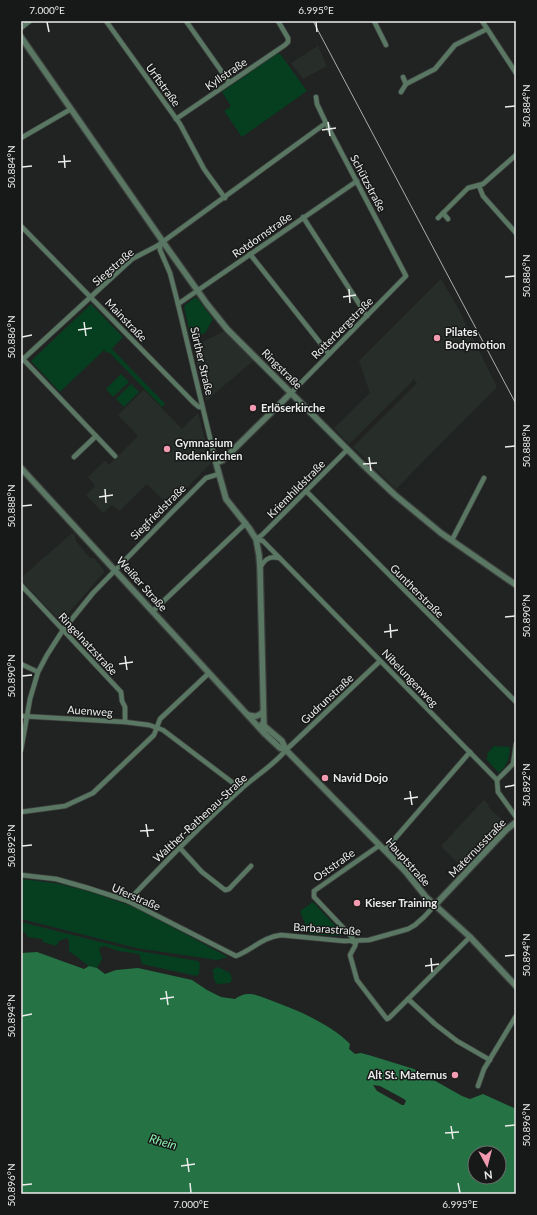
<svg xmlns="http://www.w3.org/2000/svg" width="537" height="1215" font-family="Lato,sans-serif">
	<rect width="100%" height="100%" fill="#202321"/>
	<g fill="#272e29">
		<path d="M318,46L327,66L303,79L291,63Z"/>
		<path d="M441,279L459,310L497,387L396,489L353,447L417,383L413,378V381L349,444L334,428L370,393L359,361Z"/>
		<path d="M226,330L254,360L206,401L193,347Z"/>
		<path d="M144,390L182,429L198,413L211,463L169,506L147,484L119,511L112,505L103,513L86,495L95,486L88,477L105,461L109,465L138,436L118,415Z"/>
		<path d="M72,533L75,535V540L90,558H94L104,570V572L61,622L21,580V578Z"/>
		<path d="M484,800L488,804L489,808L508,825L465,870L441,846Z"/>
	</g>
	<g fill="#053f20">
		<path d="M278,53L281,55L307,91L242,137L224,111L231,106L222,92Z"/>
		<path d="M194,298H197L213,319L205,333L191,338L184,306Z"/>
		<path d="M91,304L123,337L112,349L165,404L162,407L109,352L107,353L104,350L60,392L31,361Z"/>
		<path d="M121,374L129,382L113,397L106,389Z"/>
		<path d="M131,384L139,392L124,407L116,399Z"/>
		<path d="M494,746L510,747C509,760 508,764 499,773L486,759L488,757L487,754Z"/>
		<path d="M21,879L55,883L88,891L137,908L228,957L217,960L136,948L21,919Z"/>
		<path d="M313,902L342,933L341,936L309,934L300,911Z"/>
		<path d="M21,922L133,950L198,961L200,964L199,974L196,976L142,964L139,954L118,951L105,946L99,948L102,959L97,968L89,966L69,951V941L67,938L59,941L56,946L43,942L42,939L27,937L26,933L23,932L21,935Z"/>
		<path d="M218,967L230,973L232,979L230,983L218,984L216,983L213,977L214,974L212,971L215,968Z"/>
	</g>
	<path fill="#257345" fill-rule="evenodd" d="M37,952L84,969L89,966L97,968L105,974L116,970L138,968L192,980L207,990L221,997L235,999C239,996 243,994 249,994C256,994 263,998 270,1000C297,1010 329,1023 350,1044L349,1049L355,1054L361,1053L372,1056L414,1069L462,1096L470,1099L483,1094L516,1109V1194H21V953ZM475,1153H499V1177H475Z"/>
	<path fill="#202321" d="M373,1085L380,1086L404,1099L406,1101L404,1105H402L377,1091Z"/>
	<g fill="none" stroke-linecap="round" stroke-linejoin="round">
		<g stroke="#3c3f3d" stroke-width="6">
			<g id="minor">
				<path d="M106,21L180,124L204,169L225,198"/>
				<path d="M186,21L229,82"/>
				<path d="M374,21L386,45"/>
				<path d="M482,21L516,73"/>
				<path d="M21,28L30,21"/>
				<path d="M403,77L406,84"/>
				<path d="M401,92L406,84L435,69L455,45L487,29"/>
				<path d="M176,119L285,45L288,42V38L278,21"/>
				<path d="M21,138L71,109"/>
				<path d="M479,186L483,196L516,233"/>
				<path d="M443,213L448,219"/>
				<path d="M303,217L367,316"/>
				<path d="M438,218L468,188L483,184L516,155"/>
				<path d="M21,226L194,403L199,407H202"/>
				<path d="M162,243L160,246V250L170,273L178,304L216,463"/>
				<path d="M250,254L329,354"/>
				<path d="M178,304L357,181"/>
				<path d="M21,357L115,456"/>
				<path d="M21,361L132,259L157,246L326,123"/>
				<path d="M291,393L406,276L326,123L317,104L316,97"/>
				<path d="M74,457L96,436"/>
				<path d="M306,491L516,702"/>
				<path d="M256,539L263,541L497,780L498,792L516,817"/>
				<path d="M256,539L262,535L347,450"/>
				<path d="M452,540L484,478"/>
				<path d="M260,568C264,560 269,555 279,558"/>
				<path d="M21,585L121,692L122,701L125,707V722"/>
				<path d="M153,611L246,523"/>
				<path d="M21,664L38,672"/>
				<path d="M21,716L125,722L149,725L163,730L241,789"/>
				<path d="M21,750L30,699L38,672L47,655L63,630L93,593L172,512L206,478L219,474"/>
				<path d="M497,780L513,764L516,744"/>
				<path d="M21,812L65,806L93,793L154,735L160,719L209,673"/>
				<path d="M180,848L202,872L225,890L229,889L251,866"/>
				<path d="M385,850L470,752"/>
				<path d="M21,875L56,879L88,888L128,901L236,956C252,950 263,937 281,935L344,941L369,940L408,929L415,925L424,917L435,905"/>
				<path d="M128,901C164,863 201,825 240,790C255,776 273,766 286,750L380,661"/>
				<path d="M353,942L352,937L316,899L314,897V891L380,845"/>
				<path d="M356,942L355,946L350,955L357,980L387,1019L389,1018L470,937"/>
				<path d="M408,999L435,1024L457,1041L490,1060"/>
				<path d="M478,1086L484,1069L516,1016"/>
			</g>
		</g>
		<g stroke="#3c3f3d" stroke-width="8">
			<g id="tertiary">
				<path d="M21,37L168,249L207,304L227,329L361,463L395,495L441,533L516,585"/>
				<path d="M21,468L264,733L280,748L286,750"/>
				<path d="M248,715C255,717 258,717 263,712"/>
				<path d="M262,724L282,741L286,750L405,871L426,897L470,937L516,986"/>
				<path d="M264,732L260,568L259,555L256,539L249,528L226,499L216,463L223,460L291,393"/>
				<path d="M435,905L506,830L516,822"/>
			</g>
		</g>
		<use href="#minor" stroke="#597762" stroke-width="4.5"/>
		<use href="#tertiary" stroke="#597762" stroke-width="5.5"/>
		<path stroke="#abadac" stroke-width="1" d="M313,21L516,404"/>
	</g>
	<path fill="none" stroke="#ebeceb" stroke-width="1.5" d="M47,22L49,32M316,22L317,32M505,107L515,106M328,122L330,136M322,130L336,128M64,155L65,168M58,162L71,161M22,167L32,166M505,277L515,276M349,289L350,303M343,297L356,295M84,322L86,336M78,330L92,328M22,337L32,335M505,447L515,446M369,457L371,471M363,464L377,463M105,489L106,503M99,497L113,495M22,506L32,505M505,617L515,616M390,624L391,638M384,632L398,630M125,656L127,670M119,664L133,662M22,676L32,675M505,787L515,785M410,791L412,805M404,799L418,797M146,824L148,837M140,831L154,830M22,846L32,845M505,956L515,955M431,958L432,972M425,966L439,964M166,991L168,1005M160,999L174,997M22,1016L32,1014M451,1126L453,1139M505,1126L515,1125M445,1133L459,1132M187,1158L189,1172M181,1166L195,1164M190,1183L191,1193M458,1183L460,1193M22,1185L32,1184"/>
	<g fill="#f29aaf" stroke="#171918" stroke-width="1.5">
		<circle cx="437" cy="338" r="4"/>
		<circle cx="253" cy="408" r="4"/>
		<circle cx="167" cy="449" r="4"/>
		<circle cx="325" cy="778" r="4"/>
		<circle cx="357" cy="903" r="4"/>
		<circle cx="455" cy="1075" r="4"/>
	</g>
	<g text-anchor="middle" stroke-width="3" stroke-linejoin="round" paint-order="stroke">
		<g font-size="11" fill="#ebeceb" stroke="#171918">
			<text transform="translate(226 74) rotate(-34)" y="4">Kyllstraße</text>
			<text transform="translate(163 85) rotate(54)" y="4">Urftstraße</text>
			<text transform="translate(368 183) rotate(62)" y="4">Schützstraße</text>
			<text transform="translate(262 235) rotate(-35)" y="4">Rotdornstraße</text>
			<text transform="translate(113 267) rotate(-41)" y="4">Siegstraße</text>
			<text transform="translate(126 320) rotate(46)" y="4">Mainstraße</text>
			<text transform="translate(342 328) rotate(-45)" y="4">Rotterbergstraße</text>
			<text transform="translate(202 361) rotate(77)" y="4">Sürther Straße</text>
			<text transform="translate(282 369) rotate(45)" y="4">Ringstraße</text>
			<text transform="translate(296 489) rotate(-45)" y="4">Kriemhildstraße</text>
			<text transform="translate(158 512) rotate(-45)" y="4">Siegfriedstraße</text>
			<text transform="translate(142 584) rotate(48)" y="4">Weißer Straße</text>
			<text transform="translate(417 591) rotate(45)" y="4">Guntherstraße</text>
			<text transform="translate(88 644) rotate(47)" y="4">Ringelnatzstraße</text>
			<text transform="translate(410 678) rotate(46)" y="4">Nibelungenweg</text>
			<text transform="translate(327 699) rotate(-43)" y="4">Gudrunstraße</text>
			<text transform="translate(90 711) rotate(4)" y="4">Auenweg</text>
			<text transform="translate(200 818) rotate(-43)" y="4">Walther-Rathenau-Straße</text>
			<text transform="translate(477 848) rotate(-46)" y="4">Maternusstraße</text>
			<text transform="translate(408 862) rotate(48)" y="4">Hauptstraße</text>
			<text transform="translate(334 865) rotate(-35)" y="4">Oststraße</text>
			<text transform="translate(136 897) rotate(23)" y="4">Uferstraße</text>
			<text transform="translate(327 929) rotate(4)" y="4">Barbarastraße</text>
		</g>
		<g font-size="11" font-weight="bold" fill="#ebeceb" stroke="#171918" text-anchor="start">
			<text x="445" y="336">Pilates<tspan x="445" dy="13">Bodymotion</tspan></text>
			<text x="261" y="412">Erlöserkirche</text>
			<text x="175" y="447">Gymnasium<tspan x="175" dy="13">Rodenkirchen</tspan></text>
			<text x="333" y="782">Navid Dojo</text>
			<text x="365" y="907">Kieser Training</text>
			<text x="447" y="1079" text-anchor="end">Alt St. Maternus</text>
		</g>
		<g font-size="12" font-style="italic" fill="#8df3b0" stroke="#171918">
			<text transform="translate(163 1142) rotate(16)" y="4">Rhein</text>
		</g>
	</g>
	<rect width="537" height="1215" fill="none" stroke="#171918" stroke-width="44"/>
	<g transform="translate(487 1165) rotate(173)"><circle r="19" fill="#171918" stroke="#6c6d6c"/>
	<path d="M0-3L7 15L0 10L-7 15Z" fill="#f29aaf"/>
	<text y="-6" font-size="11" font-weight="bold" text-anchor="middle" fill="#ebeceb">N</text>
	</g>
	<rect x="22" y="22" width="493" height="1171" fill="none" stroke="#ebeceb" stroke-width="1.5"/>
	<g font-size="10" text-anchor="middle" fill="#ebeceb">
		<text x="47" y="14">7.000°E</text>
		<text x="316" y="14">6.995°E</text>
		<text transform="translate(526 106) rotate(-90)" y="4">50.884°N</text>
		<text transform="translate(11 167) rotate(-90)" y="4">50.884°N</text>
		<text transform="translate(526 276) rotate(-90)" y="4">50.886°N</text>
		<text transform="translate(11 337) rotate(-90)" y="4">50.886°N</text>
		<text transform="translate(526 446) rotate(-90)" y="4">50.888°N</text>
		<text transform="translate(11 506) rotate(-90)" y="4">50.888°N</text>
		<text transform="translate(526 616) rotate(-90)" y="4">50.890°N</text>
		<text transform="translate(11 676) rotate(-90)" y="4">50.890°N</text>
		<text transform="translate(526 785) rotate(-90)" y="4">50.892°N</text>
		<text transform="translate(11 846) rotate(-90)" y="4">50.892°N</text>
		<text transform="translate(526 955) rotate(-90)" y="4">50.894°N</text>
		<text transform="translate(11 1016) rotate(-90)" y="4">50.894°N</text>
		<text transform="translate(526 1125) rotate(-90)" y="4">50.896°N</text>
		<text transform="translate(11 1185) rotate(-90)" y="4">50.896°N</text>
		<text x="191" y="1208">7.000°E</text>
		<text x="460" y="1208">6.995°E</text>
	</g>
</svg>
